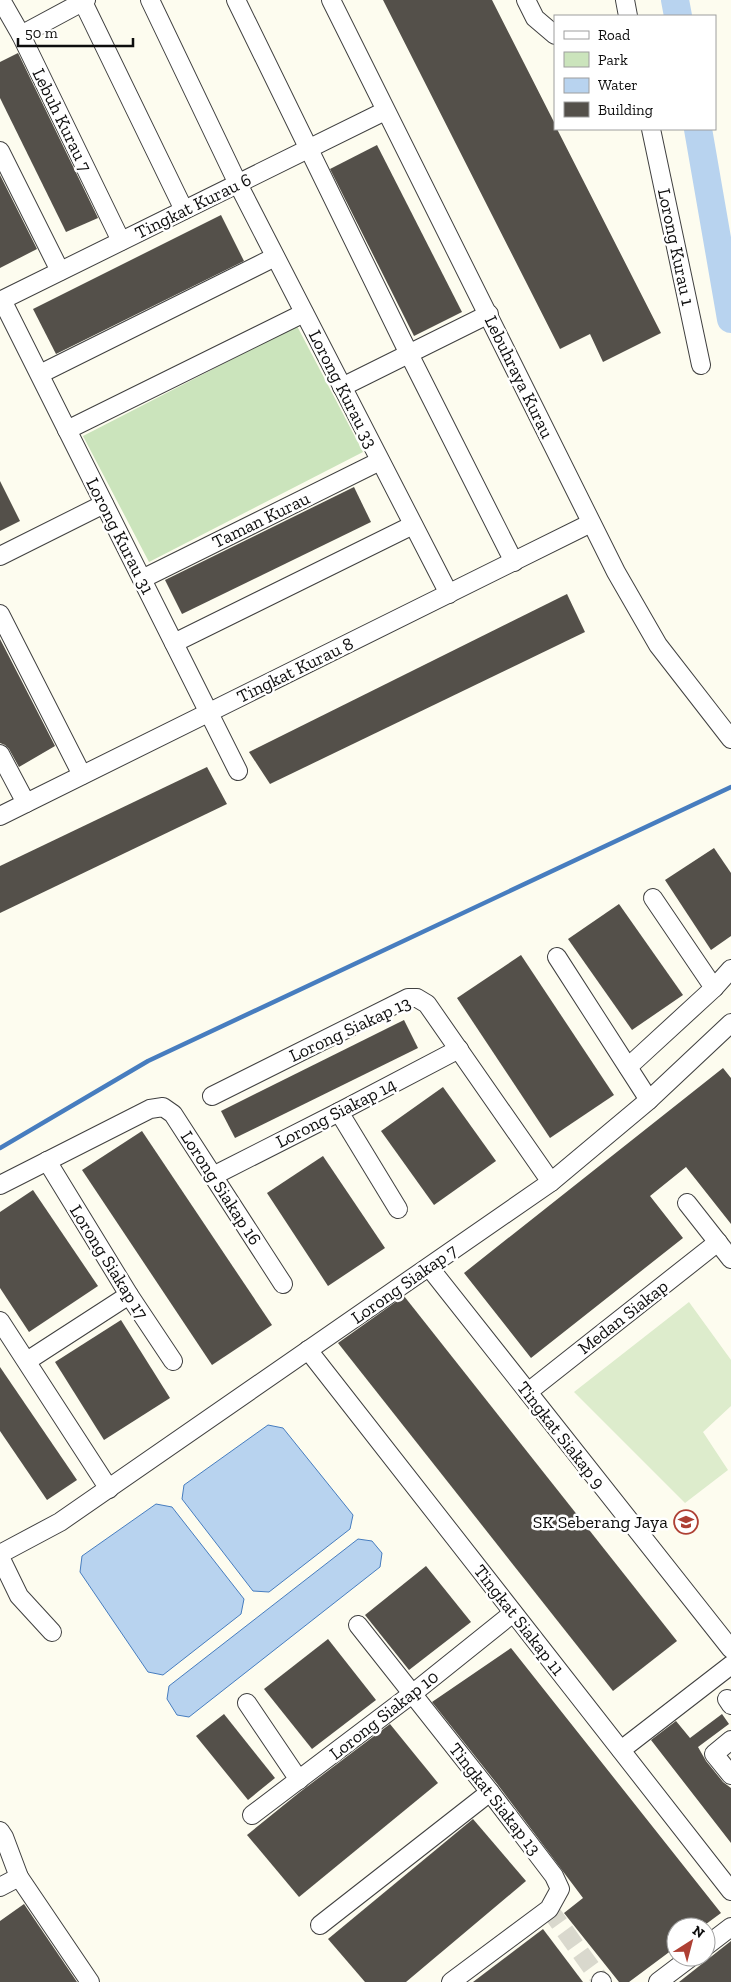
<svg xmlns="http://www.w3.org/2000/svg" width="731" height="1982" font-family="'Zilla Slab',serif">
	<rect width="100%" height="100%" fill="#fdfcef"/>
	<path fill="#cbe4bc" d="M297,326L363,452L149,562L83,436Z"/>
	<path fill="#ddeccc" d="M689,1302L731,1360V1406L703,1432L728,1470L685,1503L574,1392Z"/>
	<g fill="#b8d3ef" stroke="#477dbf">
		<path d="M268,1425L283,1428L353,1515L350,1529L269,1592L253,1591L182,1499L184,1485Z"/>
		<path d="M156,1504L172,1507L244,1599L241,1614L163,1675L148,1672L80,1572L82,1556Z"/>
		<path d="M358,1539L372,1541L382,1553L380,1567L189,1717L177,1715L167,1699L169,1686Z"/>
	</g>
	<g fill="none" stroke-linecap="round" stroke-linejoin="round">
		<path stroke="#477dbf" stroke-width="4.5" d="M0,1148L148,1061L731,787"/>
		<g stroke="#b8d3ef" stroke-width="28">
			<path d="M675,0L678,16"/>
			<path d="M698,129L731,319"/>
		</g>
	</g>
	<g fill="#54504a">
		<path d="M383,0H492L555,124V129H557L661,333L603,362L590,334L560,349Z"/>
		<path d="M18,53L98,218L66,232L0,98V62Z"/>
		<path d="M377,145L462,312L414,336L330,169Z"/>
		<path d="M0,175L37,249L0,268Z"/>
		<path d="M221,215L244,261L56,354L33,309Z"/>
		<path d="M0,481L20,521L0,531Z"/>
		<path d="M354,487L371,522L182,614L165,580Z"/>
		<path d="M567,594L585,632L270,784L249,752Z"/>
		<path d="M0,639L55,746L19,767L9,749L5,745L0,743Z"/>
		<path d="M207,767L227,804L0,913V866Z"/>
		<path d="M714,848L731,873V936L711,950L665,880Z"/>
		<path d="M619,904L683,995L632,1030L568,939Z"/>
		<path d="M521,955L614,1095L550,1138L457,998Z"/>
		<path d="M404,1020L418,1048L235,1138L221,1111Z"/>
		<path d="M723,1068L731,1078V1224L686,1167L650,1196L683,1238L531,1358L464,1273Z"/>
		<path d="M443,1087L496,1161L434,1205L381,1131Z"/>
		<path d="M142,1131L272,1325L212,1365L82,1170Z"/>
		<path d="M323,1156L385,1248L328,1286L267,1193Z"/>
		<path d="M33,1190L98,1286L29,1332L0,1288V1212Z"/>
		<path d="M404,1296L677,1641L613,1691L338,1343Z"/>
		<path d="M121,1320L170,1398L104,1440L55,1362Z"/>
		<path d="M0,1367L77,1480L47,1500L0,1431Z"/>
		<path d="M426,1566L471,1622L409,1670L365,1615Z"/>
		<path d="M328,1639L376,1700L312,1749L264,1689Z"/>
		<path d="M511,1648L721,1913L702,1927H676V1947L629,1982H619L564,1913L583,1898L498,1785L432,1702Z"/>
		<path d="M224,1714L275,1778L248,1800L196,1736Z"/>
		<path d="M722,1714L729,1724L698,1747L706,1761L723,1782L731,1788V1843L651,1740L676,1721L690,1738Z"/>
		<path d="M390,1724L438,1783L299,1897L247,1835L300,1792Z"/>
		<path d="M473,1819L526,1881L406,1982H365L328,1939Z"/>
		<path d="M24,1904L77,1982H0V1921Z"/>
		<path d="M543,1929L583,1982H473Z"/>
		<path d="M731,1941V1982H679Z"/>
	</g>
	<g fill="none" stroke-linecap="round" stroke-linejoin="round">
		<path stroke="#d9d8cd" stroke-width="18" stroke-dasharray="18 9" stroke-linecap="butt" d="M549,1909L601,1981"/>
		<g stroke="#404040" stroke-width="20">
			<g id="minor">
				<path d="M1,0L21,35L121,241"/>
				<path d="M150,0L238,184L449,594"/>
				<path d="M236,0L409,354L514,562"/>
				<path d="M331,0L616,572L658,645L731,739"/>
				<path d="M526,0L535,18L555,35"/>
				<path d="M625,0L628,16"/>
				<path d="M83,2L184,210"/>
				<path d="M21,35L86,0"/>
				<path d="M651,129L701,365"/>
				<path d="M0,151L60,271"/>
				<path d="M2,300L238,771"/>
				<path d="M0,301L385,111"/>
				<path d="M40,374L275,257"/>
				<path d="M342,387L489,314"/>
				<path d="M67,430L304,313"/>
				<path d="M0,556L104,504"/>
				<path d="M142,579L380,461"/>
				<path d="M0,614L82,775"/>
				<path d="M174,643L413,525"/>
				<path d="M0,754L26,803"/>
				<path d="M0,816L591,523"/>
				<path d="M653,898L714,988"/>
				<path d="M557,957L649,1100"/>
				<path d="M628,1067L714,988L731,969"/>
				<path d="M212,1096L408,998H417L427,1004L551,1182"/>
				<path d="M339,1112L398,1209"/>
				<path d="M47,1161L129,1295L173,1361"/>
				<path d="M213,1176L339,1112L459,1049"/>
				<path d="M0,1185L150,1109L163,1107L173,1114L283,1284"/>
				<path d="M687,1203L731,1259"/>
				<path d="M429,1267L731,1649"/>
				<path d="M0,1321L109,1489"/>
				<path d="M308,1350L731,1891"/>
				<path d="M27,1361L129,1295"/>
				<path d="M528,1392L718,1242"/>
				<path d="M0,1554L60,1522L551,1182L649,1100L731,1023"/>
				<path d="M0,1557L19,1596L52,1632"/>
				<path d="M358,1625L490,1792L554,1876L560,1889L549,1909L451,1982"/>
				<path d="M727,1699L731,1705"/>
				<path d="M247,1703L299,1780"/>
				<path d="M731,1740L714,1754L731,1775"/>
				<path d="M621,1750L731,1665"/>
				<path d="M252,1815L412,1694L513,1613"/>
				<path d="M0,1831L4,1837L19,1877L90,1982"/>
				<path d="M0,1887L19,1877"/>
				<path d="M320,1925L490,1792"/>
				<path d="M706,1946L731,1927"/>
				<path d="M601,1981L602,1982"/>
				<path d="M658,1982L691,1957"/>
			</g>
		</g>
		<use href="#minor" stroke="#fff" stroke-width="18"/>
	</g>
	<defs>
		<g id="school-ring" transform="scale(1.25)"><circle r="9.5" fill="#fff" stroke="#ae4034" stroke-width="1.5"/><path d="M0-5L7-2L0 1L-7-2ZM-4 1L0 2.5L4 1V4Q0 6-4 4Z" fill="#ae4034"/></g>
	</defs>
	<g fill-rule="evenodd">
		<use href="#school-ring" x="686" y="1522"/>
	</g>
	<g text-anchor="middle" stroke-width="5" stroke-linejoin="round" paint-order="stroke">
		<g font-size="18" fill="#0d0d0d" stroke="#fff">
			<text transform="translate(62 120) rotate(64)" y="6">Lebuh Kurau 7</text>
			<text transform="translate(193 206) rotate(-26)" y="6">Tingkat Kurau 6</text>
			<text transform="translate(676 247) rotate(78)" y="6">Lorong Kurau 1</text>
			<text transform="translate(519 377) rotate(64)" y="6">Lebuhraya Kurau</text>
			<text transform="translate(343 389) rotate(63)" y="6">Lorong Kurau 33</text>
			<text transform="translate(261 520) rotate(-26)" y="6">Taman Kurau</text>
			<text transform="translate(120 536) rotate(63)" y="6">Lorong Kurau 31</text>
			<text transform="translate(295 670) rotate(-26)" y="6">Tingkat Kurau 8</text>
			<text transform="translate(350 1029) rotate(-25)" y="6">Lorong Siakap 13</text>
			<text transform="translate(336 1113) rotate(-27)" y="6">Lorong Siakap 14</text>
			<text transform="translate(221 1188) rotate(57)" y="6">Lorong Siakap 16</text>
			<text transform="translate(109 1262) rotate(58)" y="6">Lorong Siakap 17</text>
			<text transform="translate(404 1284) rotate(-35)" y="6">Lorong Siakap 7</text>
			<text transform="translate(623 1317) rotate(-38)" y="6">Medan Siakap</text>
			<text transform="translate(561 1435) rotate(52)" y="6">Tingkat Siakap 9</text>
			<text transform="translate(519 1620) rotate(52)" y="6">Tingkat Siakap 11</text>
			<text transform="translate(384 1715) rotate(-38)" y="6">Lorong Siakap 10</text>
			<text transform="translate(495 1799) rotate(52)" y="6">Tingkat Siakap 13</text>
		</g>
		<g font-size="18" fill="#0d0d0d" stroke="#fff" text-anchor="end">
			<text x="668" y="1528">SK Seberang Jaya</text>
		</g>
	</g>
	<rect x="554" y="15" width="162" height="115" fill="#ffffff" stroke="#9e9e9e"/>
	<rect x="564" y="31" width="25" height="8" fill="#ffffff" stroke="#9e9e9e"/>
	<text x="598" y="40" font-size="15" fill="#0d0d0d">Road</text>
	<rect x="564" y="52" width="25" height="15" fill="#cbe4bc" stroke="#9e9e9e"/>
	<text x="598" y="65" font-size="15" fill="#0d0d0d">Park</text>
	<rect x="564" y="78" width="25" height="15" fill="#b8d3ef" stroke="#9e9e9e"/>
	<text x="598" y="90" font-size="15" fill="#0d0d0d">Water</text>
	<rect x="564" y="102" width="25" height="15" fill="#54504a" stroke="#9e9e9e"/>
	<text x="598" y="115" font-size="15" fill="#0d0d0d">Building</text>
	<g transform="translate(691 1942) rotate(36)"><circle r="24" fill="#ffffff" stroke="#9e9e9e"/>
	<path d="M0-4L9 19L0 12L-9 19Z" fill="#ae4034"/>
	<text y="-8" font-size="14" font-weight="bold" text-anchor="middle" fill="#0d0d0d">N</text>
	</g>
	<path d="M18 38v8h115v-8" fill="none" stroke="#0d0d0d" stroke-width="2.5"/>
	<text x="25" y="38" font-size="15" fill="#0d0d0d" stroke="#ffffff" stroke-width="4" paint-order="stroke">50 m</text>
</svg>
